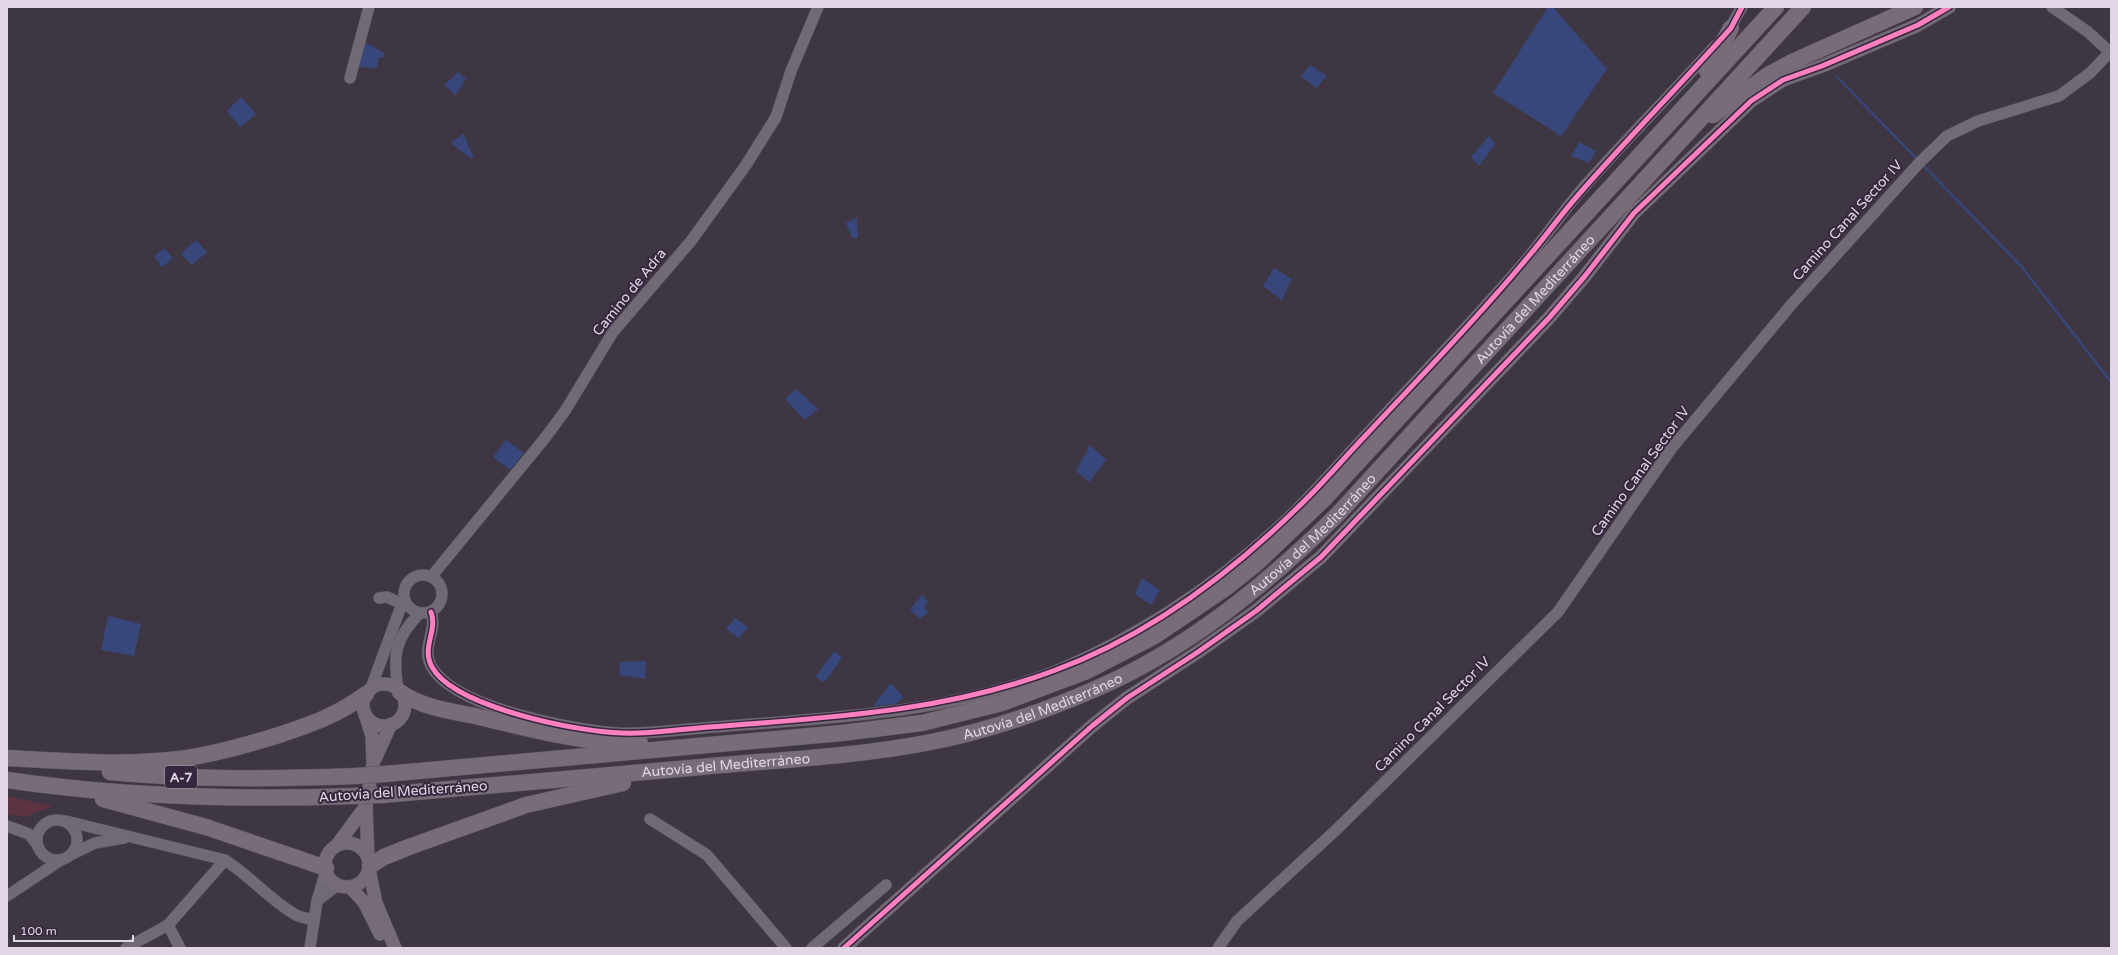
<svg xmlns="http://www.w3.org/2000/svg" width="2118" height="955" font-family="'Varela Round',sans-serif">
	<rect width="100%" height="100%" fill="#3f3643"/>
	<path fill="#5d3241" d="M7,796L53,806L25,817L7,814Z"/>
	<g fill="#38477b">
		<path d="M1548,7H1553L1607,69L1561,136L1493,93Z"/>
		<path d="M365,42L384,53L383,58L379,57L377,68L357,67Z"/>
		<path d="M1310,65L1327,76L1316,88L1301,76Z"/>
		<path d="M458,72L466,79L455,96L445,85Z"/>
		<path d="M241,97L256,114L240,127L227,111Z"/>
		<path d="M464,133L469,148L474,157L471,159L451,143Z"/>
		<path d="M1489,136L1495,145L1479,166L1471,157Z"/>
		<path d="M1579,142L1596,151L1589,163L1571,156Z"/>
		<path d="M857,217L858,238H852L846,223Z"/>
		<path d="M196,240L207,252L192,265L181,254Z"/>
		<path d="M164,248L173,258L162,267L154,257Z"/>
		<path d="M1274,268L1292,279L1282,300L1263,286Z"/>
		<path d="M796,389L818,409L805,420L785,399Z"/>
		<path d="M506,440L524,453L510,470L493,457Z"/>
		<path d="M1090,445L1106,460L1089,482L1076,471Z"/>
		<path d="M1142,578L1160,590L1151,605L1135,594Z"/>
		<path d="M922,595L928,602L924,607L928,612L920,619L911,611V608Z"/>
		<path d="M108,616L141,624L134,656L101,650Z"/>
		<path d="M735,618L748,627L739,638L726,629Z"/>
		<path d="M834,651L842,658L826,680L822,682L816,676Z"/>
		<path d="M646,661L645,679L619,675L620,662Z"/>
		<path d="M891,683L903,697L896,704L873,706Z"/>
	</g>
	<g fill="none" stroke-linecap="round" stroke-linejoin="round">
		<g stroke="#38477b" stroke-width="2.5">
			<path d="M1837,77L1918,160"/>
			<path d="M1922,164L2021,266L2111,382"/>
		</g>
		<g stroke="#5a535e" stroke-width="12">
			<g id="minor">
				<path d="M2052,7L2088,32L2111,53"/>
				<path d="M1727,33L1742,7"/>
				<path d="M350,78L369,7"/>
				<circle cx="423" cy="594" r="19"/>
				<path d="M431,577L545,438L565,411L613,332L691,241L746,165L776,117L791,71L818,7"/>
				<path d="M379,598L387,597L402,604"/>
				<path d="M431,612C438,630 421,647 431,666C454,708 573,730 618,733C642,734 667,731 691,729C814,718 944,717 1060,669C1147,632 1227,577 1295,511C1324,482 1351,451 1378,422C1428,368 1479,315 1527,259C1544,238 1560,216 1577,195C1621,144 1670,96 1715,46"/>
				<path d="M371,688L404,598"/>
				<path d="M398,690C393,656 394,639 420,613"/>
				<path d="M650,819L707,855L786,948"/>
				<circle cx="57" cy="840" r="20"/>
				<path d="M66,821L225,860C250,876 270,900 296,915C301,918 308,918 314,920"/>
				<path d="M7,826L29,834L38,846"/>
				<path d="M70,855L95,843L124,838"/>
				<path d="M7,896L61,860"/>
				<path d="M317,901L338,885"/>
				<path d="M168,925L180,948"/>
				<path d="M126,948L168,925L225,860"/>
				<path d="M310,948L317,901L326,870"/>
				<path d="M812,948L886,885"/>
				<path d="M1218,948L1237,921L1336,830L1558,612L1671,449L1791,305L1920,162L1947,136L1978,121L2059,96L2090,73L2111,51"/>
			</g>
		</g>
		<g stroke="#5a535e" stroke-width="14">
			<g id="major">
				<circle cx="384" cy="705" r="21"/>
				<path d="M365,714L372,736L373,764L366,806L368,857"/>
				<path d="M375,759L391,724"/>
				<circle cx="347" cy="865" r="22"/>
				<path d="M337,845L366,806"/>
				<path d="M369,869L376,903L395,948"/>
				<path d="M350,887L364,902L380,934"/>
				<path d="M844,948L1092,726L1127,698L1198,652L1256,611L1321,557L1549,318L1585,276L1634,213L1751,101L1783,80L1822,66L1918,25L1949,7"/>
			</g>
		</g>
		<g stroke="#5a535e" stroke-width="17">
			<g id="highway">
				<path d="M1707,71L1731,28"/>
				<path d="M1713,115L1768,75L1792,62L1915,7"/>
				<path d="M400,692C420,707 451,711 475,716C530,729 584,744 640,743"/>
				<path d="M7,758C64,761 122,766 179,759C213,755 247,745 279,735C312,724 338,715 366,694"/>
				<path d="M110,772C192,780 274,779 356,776"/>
				<path d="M385,774L842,733L922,723L1002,703L1087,671L1153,637L1227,587L1257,563L1324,499L1776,7"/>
				<path d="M7,780C122,797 237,800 353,796"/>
				<path id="s1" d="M382,795C488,786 594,776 701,767C775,760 852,757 926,743C984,732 1040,713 1093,690C1187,650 1267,584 1339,513L1803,7"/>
				<path d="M103,799L206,827L326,868"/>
				<path d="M370,866L384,857L409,847L526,805L623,783"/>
			</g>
		</g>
		<use href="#minor" stroke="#716a75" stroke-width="11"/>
		<use href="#major" stroke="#756c77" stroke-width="13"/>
		<use href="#highway" stroke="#786c79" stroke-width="16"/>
		<g stroke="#5a535e" stroke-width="17" stroke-linecap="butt">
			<g id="highway-bridge">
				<path d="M356,776L385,774"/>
				<path d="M353,796L382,795"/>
			</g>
		</g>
		<use href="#highway-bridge" stroke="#786c79" stroke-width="16"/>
		<g stroke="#36263e" stroke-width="8">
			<g id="cycleway">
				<path d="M431,612C438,631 421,647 432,667C454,707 577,732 622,733C644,734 666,731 688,729C812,718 935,715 1053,671C1143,638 1225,578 1293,512C1319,488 1342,460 1367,434C1421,376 1477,319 1528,257C1546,236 1562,213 1580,193C1629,137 1681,84 1731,28L1742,7"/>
				<path d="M844,948L1092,726L1127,698L1198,652L1256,611L1321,557L1549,318L1585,276L1634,213L1751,101L1783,80L1822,66L1918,25L1949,7"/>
			</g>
		</g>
		<use href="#cycleway" stroke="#ff80c0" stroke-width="5"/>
	</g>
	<g text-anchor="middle" stroke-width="4" stroke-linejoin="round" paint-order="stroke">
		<rect fill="#36263e" stroke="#ada1b3" stroke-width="1" x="165" y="766" width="32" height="22" rx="3"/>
		<g font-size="13" font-weight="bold" fill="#e0d6e5">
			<text x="181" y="782">A-7</text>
		</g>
		<g font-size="14" fill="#e0d6e5" stroke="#36263e">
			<text transform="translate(1847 220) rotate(-48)" y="5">Camino Canal Sector IV</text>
			<text transform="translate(629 292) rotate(-51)" y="5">Camino de Adra</text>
			<text dy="5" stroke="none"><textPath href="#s1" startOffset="1317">Autovía del Mediterráneo</textPath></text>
			<text transform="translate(1640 471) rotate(-54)" y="5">Camino Canal Sector IV</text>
			<text dy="5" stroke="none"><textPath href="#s1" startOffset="993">Autovía del Mediterráneo</textPath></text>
			<text dy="5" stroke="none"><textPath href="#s1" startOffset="669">Autovía del Mediterráneo</textPath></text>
			<text transform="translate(1432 714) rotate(-45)" y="5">Camino Canal Sector IV</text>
			<text dy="5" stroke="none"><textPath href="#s1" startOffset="345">Autovía del Mediterráneo</textPath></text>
			<text transform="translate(403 791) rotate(-4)" y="5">Autovía del Mediterráneo</text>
		</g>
	</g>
	<rect width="2118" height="955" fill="none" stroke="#e0d6e5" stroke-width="16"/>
	<path d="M14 935v6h119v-6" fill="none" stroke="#e0d6e5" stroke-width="2"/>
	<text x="20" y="935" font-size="12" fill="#e0d6e5" stroke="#36263e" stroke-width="3" paint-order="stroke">100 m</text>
</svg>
